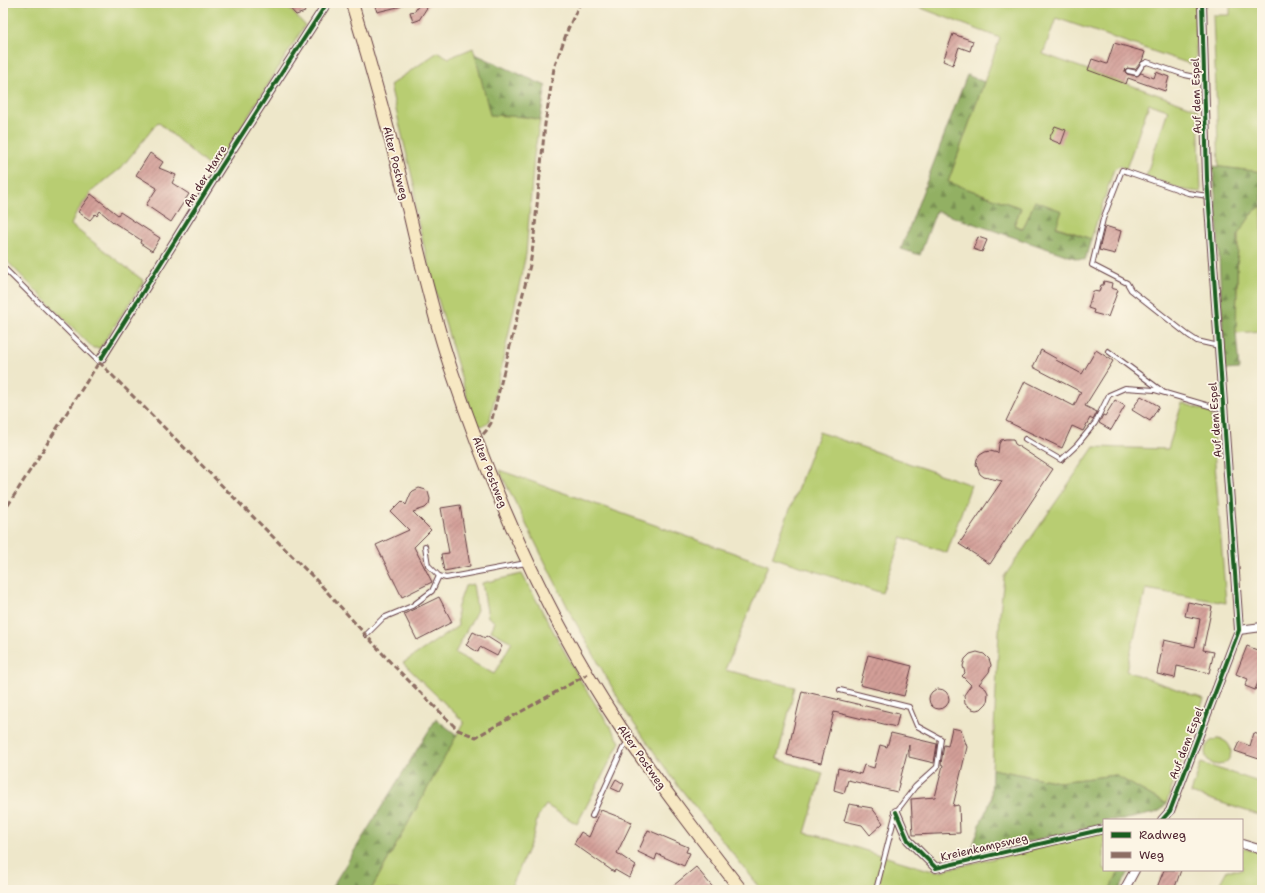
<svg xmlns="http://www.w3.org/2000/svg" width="1265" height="893" font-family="'Shantell Sans',sans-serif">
	<defs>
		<pattern id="forest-firs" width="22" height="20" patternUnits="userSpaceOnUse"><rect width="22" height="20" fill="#92b064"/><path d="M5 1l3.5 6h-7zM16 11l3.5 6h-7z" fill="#798f53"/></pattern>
		<pattern id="building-hatch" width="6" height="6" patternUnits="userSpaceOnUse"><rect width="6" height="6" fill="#d39f98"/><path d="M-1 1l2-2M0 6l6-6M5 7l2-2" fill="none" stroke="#ad817c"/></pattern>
	</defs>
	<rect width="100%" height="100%" fill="#fcf5e5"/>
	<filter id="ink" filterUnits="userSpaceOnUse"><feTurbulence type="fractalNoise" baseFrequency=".025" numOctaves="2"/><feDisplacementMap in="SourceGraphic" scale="8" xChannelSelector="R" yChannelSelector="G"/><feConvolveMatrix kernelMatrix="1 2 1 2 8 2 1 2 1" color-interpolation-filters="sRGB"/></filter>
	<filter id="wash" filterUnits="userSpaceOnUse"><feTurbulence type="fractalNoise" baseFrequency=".012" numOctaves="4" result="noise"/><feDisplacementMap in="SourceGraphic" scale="16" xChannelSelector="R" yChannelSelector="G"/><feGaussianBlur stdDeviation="0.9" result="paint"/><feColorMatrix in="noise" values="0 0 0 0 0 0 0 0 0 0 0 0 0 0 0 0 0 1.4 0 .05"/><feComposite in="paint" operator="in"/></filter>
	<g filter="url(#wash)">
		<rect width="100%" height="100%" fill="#eee7ca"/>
		<g fill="#b8cd72" stroke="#81764e">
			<path d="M3,3H284L305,25L214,171L158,122L121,168L92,191L76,213L71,225L144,281L100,348H93L3,257Z"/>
			<path d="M914,3H1196V66L1056,18L1043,54L1198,109L1201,192L1184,190L1146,176L1168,110L1149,104L1126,169L1119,166L1114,169L1091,239L1055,226L1035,201L1023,229L1014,225L1021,208L948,182L1000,38L913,5Z"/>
			<path d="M1230,3H1262V172L1219,167L1213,15H1230Z"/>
			<path d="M473,48L475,54L515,116L527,117L540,120L534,155L526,254L490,419C487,427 479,428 474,421L433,282L415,210V189L390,85L438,52L449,58Z"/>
			<path d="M1262,206V331L1236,333L1238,234L1254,211Z"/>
			<path d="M1182,403L1211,412L1226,603L1146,589L1126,671L1204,699L1166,804L1115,775L1059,782L992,769L1000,612L1004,577L1094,447L1168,449Z"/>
			<path d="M819,432L971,485L947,553L902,537L882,593L772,557Z"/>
			<path d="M499,470L768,565L725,670L795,687L777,759L823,773L805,833L815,835L929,870L939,871L1104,833V870H1120L1109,890H762L676,783L627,714L571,614Z"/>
			<path d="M522,574L583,685L620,742L577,824L546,805L538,816L532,840L510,890H371L464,722L403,663L458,626L457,609L465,586L473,584L477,610L455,653L494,674L512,642L491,631L495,622L488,617L482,583Z"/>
			<circle cx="1218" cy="752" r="13"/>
			<path d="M1201,763L1262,783V816L1191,793Z"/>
			<path d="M1242,848L1262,853V890H1216L1227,870H1242Z"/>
		</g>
		<g fill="url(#forest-firs)" stroke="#6e6848">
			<path d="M475,54L546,86L540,120L527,117L490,115Z"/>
			<path d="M967,75L984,82L948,182L1021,208L1014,225L1023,229L1035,201L1062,211L1056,227L1091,239L1085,260L1078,259L936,211L920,255L901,249Z"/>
			<path d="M1213,166L1262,172V206L1254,211L1238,234L1236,333L1239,369L1225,370L1217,218Z"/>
			<path d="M436,719L457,735L371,890H330Z"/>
			<path d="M992,769L1059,782L1115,775L1166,804L1161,810L1155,813L1122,820H1104V824L970,855L981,822L991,800Z"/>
			<path d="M1120,870H1130L1119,890H1109Z"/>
		</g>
		<g id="blocks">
			<g fill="url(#building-hatch)">
				<path d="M285,3H301L305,12L296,15Z"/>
				<path d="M374,3H401L402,6L377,12Z"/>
				<path d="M420,3H430L419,20L413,22L410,12L415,11Z"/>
				<path d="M953,34L973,41L970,51L959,47L953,65L943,61Z"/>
				<path d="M1114,43L1145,52L1142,61L1135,69L1127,68L1125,70V72L1127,74L1137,76L1141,73L1154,78L1156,72L1169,77L1165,91L1128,78L1126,84L1088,70L1092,59L1107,64Z"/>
				<path d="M1055,126L1066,130L1061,144L1049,139Z"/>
				<path d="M150,153L163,162L159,168L176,175L172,183L189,194L171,222L146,205L157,188L136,175Z"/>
				<path d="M91,194L118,215L120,212L160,238L152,251L140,243L141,240L113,222L100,211L97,216L95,214L90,220L78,212Z"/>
				<path d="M1105,226L1121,231L1115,254L1099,250Z"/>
				<path d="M978,237L987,240L982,252L973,249Z"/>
				<path d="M1104,281L1112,283L1111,288L1118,290L1108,317L1093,313L1094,310L1088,308L1093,291L1099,292L1101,285H1103Z"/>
				<path d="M1041,350L1057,359L1056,360L1082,374L1096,350L1113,361L1085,406L1097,412L1093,420L1090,418L1083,431L1072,426L1062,448L1006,421L1025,381L1074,406L1081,392L1033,367Z"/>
				<path d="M1141,396L1159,406L1150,421L1132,410Z"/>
				<path d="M1115,400L1125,406L1111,430L1099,423L1103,415L1105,416Z"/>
				<path d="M1006,439H1013L1015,444L1053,469L990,564L959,544L1002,481L984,477L980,474L976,464L977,459L980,455L985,452L990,451L998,453L999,444L1001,440Z"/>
				<path d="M419,488L426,490L428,492L430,499L429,504L425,508L413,512L431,530L414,547L432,582L402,597L376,545L409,530L391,512L402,501L406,505L411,493L413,491Z"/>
				<path d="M460,505L470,566L444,571L441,554L449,553L441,508Z"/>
				<path d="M439,597L452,622L417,640L404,614Z"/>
				<path d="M1188,602L1212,607L1203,650L1214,652L1209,673L1177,666L1175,678L1157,674L1164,640L1195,647L1200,619L1185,616Z"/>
				<path d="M473,632L485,638L486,636L502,646L497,656L480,647L478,652L466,645Z"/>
				<path d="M1247,646L1262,652V672L1255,690L1245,686L1248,679L1236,674Z"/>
				<path d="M977,652L984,654L989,659L991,665L989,672L979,684L986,689L988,693L987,703L981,709L976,710L972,709L965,704L964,695L971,685L962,676L965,673L963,666L965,659L970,654Z"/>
				<path d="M868,655L912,666L904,696L860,685Z"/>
				<circle cx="939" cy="699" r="10"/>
				<path d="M802,691L899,714L896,727L834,712L821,763L787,755Z"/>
				<path d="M952,728L961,730L967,747L953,806L959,805L960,833L913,835L911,799L935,797L943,765L941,764L944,745L948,746Z"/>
				<path d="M891,733L937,744L934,763L909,757V745L897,792L848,780L844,793L834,790L838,768L861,774L864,765L874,768L880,745L887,747Z"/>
				<path d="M1254,733L1262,736V760L1235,751L1239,742L1250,746Z"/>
				<path d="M616,779L624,784L620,792L611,788Z"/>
				<path d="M849,804L872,808L883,823L870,835L862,825L844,821Z"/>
				<path d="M601,810L632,822L617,853L636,866L629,878L615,870L614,872L574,844L581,832L589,837Z"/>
				<path d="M648,830L688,847L686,852L690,853L684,866L657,854L655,860L638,852Z"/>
				<path d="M696,867L715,890H668Z"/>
				<path d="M1164,870H1181L1174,890H1156Z"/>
			</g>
		</g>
	</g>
	<g filter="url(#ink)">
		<use href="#blocks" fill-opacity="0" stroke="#633d43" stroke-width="1"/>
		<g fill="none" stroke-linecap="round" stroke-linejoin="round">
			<g stroke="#633d43" stroke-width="6">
				<g id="lane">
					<path d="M1128,71L1137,73L1143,64L1147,62L1185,75L1204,79"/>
					<path d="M1208,196L1188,193L1122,170L1103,219L1092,265L1127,283L1131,290L1188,335L1197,341L1219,346"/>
					<path d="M3,267L99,362"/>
					<path d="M1108,351L1162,391"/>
					<path d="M1025,439L1061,460L1077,445L1095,423L1109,395L1125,388L1155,390L1223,410"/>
					<path d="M425,546L428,565L439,576L446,578L526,563"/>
					<path d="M366,635L383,618L412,606L432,591L439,576"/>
					<path d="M840,690L909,707L917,726L941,739L937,767L915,787L896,812L876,890"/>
					<path d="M592,816L623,748L629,741"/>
				</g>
			</g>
			<g stroke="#633d43" stroke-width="10">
				<g id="street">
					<path d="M101,359L221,167L327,3"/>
					<path d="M1239,630L1262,627"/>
					<path d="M896,812L908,840L936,868L1104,829"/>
					<path d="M1162,820L1170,811L1239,630L1207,178L1202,3"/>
					<path d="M1242,844L1262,850"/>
					<path d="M1124,890L1135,870"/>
				</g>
			</g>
			<g stroke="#633d43" stroke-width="14">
				<path id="secondary" d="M352,3C373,72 392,142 409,212C421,264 434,318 451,369C493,494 547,618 621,728C659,784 700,837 741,890"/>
			</g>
			<use href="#lane" stroke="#fff" stroke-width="4"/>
			<use href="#street" stroke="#fff" stroke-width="8"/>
			<use href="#secondary" stroke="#f7e8c3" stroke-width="12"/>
			<g stroke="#8d6e63" stroke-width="3" stroke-dasharray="6 3" stroke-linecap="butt">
				<path d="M99,362L319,583L392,664L458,730L476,737L588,674"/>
				<path d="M477,441L486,431L491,423L530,265L533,246L545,124L554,68L568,29L580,3"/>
				<path d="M3,513L101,359"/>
			</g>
			<g stroke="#fcf5e5" stroke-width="6">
				<g id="cycleway">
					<path d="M101,359L221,167L327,3"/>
					<path d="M896,812L908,840L936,868L1104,829"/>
					<path d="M1162,820L1170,811L1239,630L1207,178L1202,3"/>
				</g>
			</g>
			<use href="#cycleway" stroke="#1b5e20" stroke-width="4"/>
		</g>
	</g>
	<g text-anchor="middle" stroke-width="3.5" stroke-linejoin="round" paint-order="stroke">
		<g font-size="11" fill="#4a1f2b" stroke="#fcf5e5">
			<text transform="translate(1196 96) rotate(-92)" y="4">Auf dem Espel</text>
			<text transform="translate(396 163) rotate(76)" y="4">Alter Postweg</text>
			<text transform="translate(205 176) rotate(-58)" y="4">An der Harre</text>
			<text transform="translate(1215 420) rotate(-94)" y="4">Auf dem Espel</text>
			<text transform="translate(490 472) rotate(68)" y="4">Alter Postweg</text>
			<text transform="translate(1186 743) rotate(-69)" y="4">Auf dem Espel</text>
			<text transform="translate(642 757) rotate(55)" y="4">Alter Postweg</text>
			<text transform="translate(984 847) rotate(-13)" y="4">Kreienkampsweg</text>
		</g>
	</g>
	<rect width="1265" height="893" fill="none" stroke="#fcf5e5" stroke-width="16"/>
	<rect x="1103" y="819" width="140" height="52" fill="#fcf5e5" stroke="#b59f9b"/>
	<rect x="1111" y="832" width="20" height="6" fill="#1b5e20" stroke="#b59f9b"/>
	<text x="1139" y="839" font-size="12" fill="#4a1f2b">Radweg</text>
	<rect x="1111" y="852" width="20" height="6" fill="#8d6e63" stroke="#b59f9b"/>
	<text x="1139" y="859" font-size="12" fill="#4a1f2b">Weg</text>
</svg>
